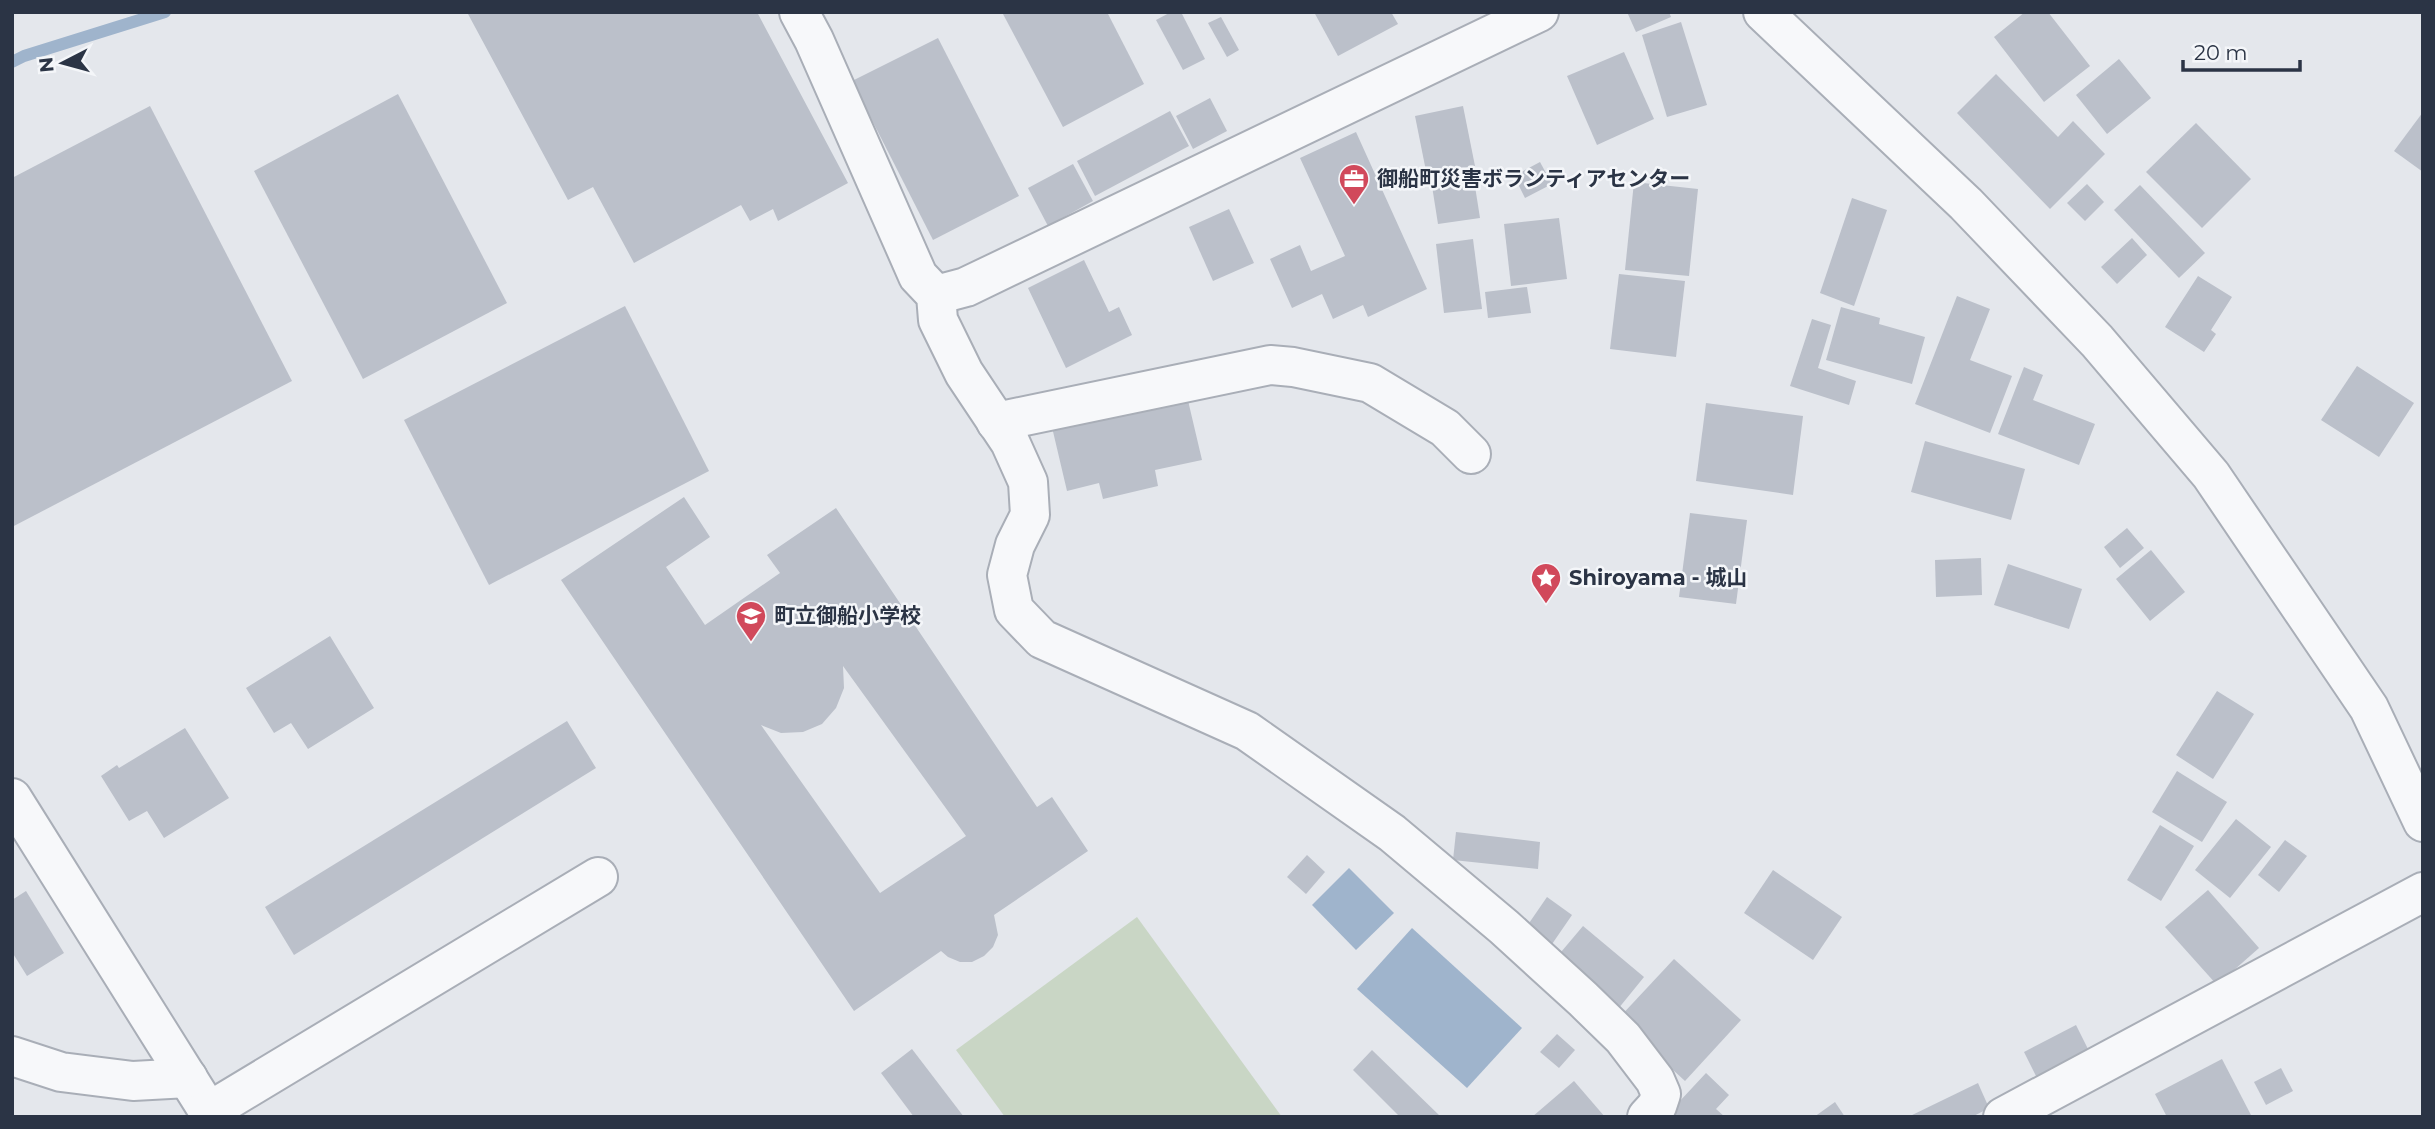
<svg xmlns="http://www.w3.org/2000/svg" width="2435" height="1129" font-family="Montserrat,'Noto Sans JP',sans-serif">
	<rect width="100%" height="100%" fill="#e4e7ec"/>
	<path fill="#c9d6c5" d="M1137,917L1282,1117H1005L956,1050Z"/>
	<g fill="#9fb4cc">
		<path d="M1349,868L1394,913L1356,950L1312,905Z"/>
		<path d="M1412,928L1522,1028L1467,1088L1357,989Z"/>
	</g>
	<g fill="none" stroke-linecap="round" stroke-linejoin="round">
		<path stroke="#9fb4cc" stroke-width="12" d="M12,62L24,56L165,12"/>
	</g>
	<g fill="#bbc0ca" fill-rule="evenodd">
		<path d="M472,12H757L848,183L778,221L773,209L750,221L741,205L634,263L593,187L568,200L468,14Z"/>
		<path d="M1006,12H1107L1144,84L1063,127L1003,14Z"/>
		<path d="M1171,12H1181L1205,59L1183,70L1156,20Z"/>
		<path d="M1314,12H1391L1398,24L1338,56Z"/>
		<path d="M1627,12H1669L1671,17L1636,32Z"/>
		<path d="M2025,12H2048L2090,66L2044,102L1994,37Z"/>
		<path d="M1221,17L1239,50L1227,57L1208,23Z"/>
		<path d="M1681,22L1707,105L1667,117L1642,35Z"/>
		<path d="M938,38L1019,196L933,240L852,81Z"/>
		<path d="M1624,52L1654,119L1597,145L1567,76Z"/>
		<path d="M2119,59L2151,98L2107,134L2076,95Z"/>
		<path d="M1996,74L2058,137L2073,121L2105,154L2050,209L1957,113Z"/>
		<path d="M398,94L507,303L363,379L254,171Z"/>
		<path d="M1210,98L1227,131L1193,149L1176,116Z"/>
		<path d="M150,106L292,381L12,527V178Z"/>
		<path d="M1463,106L1475,166L1427,176L1415,116Z"/>
		<path d="M1170,111L1189,146L1095,196L1077,161Z"/>
		<path d="M2423,112V172L2394,151Z"/>
		<path d="M2196,123L2251,179L2202,228L2146,172Z"/>
		<path d="M1356,132L1427,289L1368,317L1363,305L1333,319L1322,294L1292,308L1270,259L1300,245L1311,271L1345,256L1300,158Z"/>
		<path d="M1540,162L1552,184L1525,198L1514,176Z"/>
		<path d="M1073,164L1093,201L1048,226L1028,188Z"/>
		<path d="M1474,180L1480,218L1438,224L1432,186Z"/>
		<path d="M1634,182L1698,189L1689,276L1625,270Z"/>
		<path d="M2087,184L2104,202L2085,221L2067,203Z"/>
		<path d="M2140,185L2205,253L2179,278L2114,210Z"/>
		<path d="M1852,198L1887,210L1854,306L1820,293Z"/>
		<path d="M1229,209L1254,263L1213,281L1189,227Z"/>
		<path d="M1559,218L1567,279L1511,286L1504,224Z"/>
		<path d="M2132,238L2147,255L2117,284L2101,267Z"/>
		<path d="M1473,239L1482,309L1444,313L1436,244Z"/>
		<path d="M1084,260L1109,312L1119,307L1132,335L1066,368L1028,288Z"/>
		<path d="M1619,274L1685,281L1676,357L1610,349Z"/>
		<path d="M2198,276L2232,297L2211,330L2216,334L2204,352L2165,327Z"/>
		<path d="M1527,287L1531,313L1488,318L1485,292Z"/>
		<path d="M1957,296L1990,309L1970,360L2012,376L1990,433L1915,404Z"/>
		<path d="M625,306L709,471L489,585L404,420Z"/>
		<path d="M1841,307L1880,318L1879,324L1925,337L1912,384L1826,360Z"/>
		<path d="M1812,319L1831,325L1818,368L1856,381L1849,405L1790,386Z"/>
		<path d="M2357,366L2414,403L2379,457L2321,420Z"/>
		<path d="M2024,367L2043,375L2033,400L2095,424L2079,465L1998,434Z"/>
		<path d="M1186,392L1202,460L1155,470L1158,486L1103,499L1099,483L1067,491L1051,423Z"/>
		<path d="M1706,403L1803,416L1793,495L1696,481Z"/>
		<path d="M1925,441L2025,469L2011,520L1911,492Z"/>
		<path d="M684,497L710,537L666,567L705,625L780,573L767,555L836,508L1037,807L1052,797L1088,851L994,915L998,935L993,947L984,956L972,962H960L948,957L941,951L854,1011L561,580ZM843,666L966,836L880,893L761,725L781,733L803,732L822,724L836,708L844,688Z"/>
		<path d="M1690,513L1747,520L1736,604L1679,597Z"/>
		<path d="M2127,528L2144,548L2120,568L2104,547Z"/>
		<path d="M2151,550L2185,592L2150,621L2116,579Z"/>
		<path d="M1981,558L1982,595L1936,597L1935,560Z"/>
		<path d="M2008,564L2082,589L2069,629L1994,605Z"/>
		<path d="M330,636L374,708L308,749L291,723L274,733L246,688Z"/>
		<path d="M2217,691L2254,714L2213,779L2176,755Z"/>
		<path d="M567,721L596,768L294,955L265,907Z"/>
		<path d="M185,728L229,798L164,838L147,811L129,821L101,776L117,765L119,768Z"/>
		<path d="M2177,771L2227,802L2202,842L2152,812Z"/>
		<path d="M2236,819L2271,847L2230,898L2195,870Z"/>
		<path d="M2160,825L2194,846L2161,901L2127,880Z"/>
		<path d="M1456,832L1540,842L1538,869L1453,860Z"/>
		<path d="M2285,840L2307,856L2279,892L2258,875Z"/>
		<path d="M1307,855L1325,872L1306,894L1287,877Z"/>
		<path d="M1773,870L1842,917L1813,960L1744,913Z"/>
		<path d="M2208,890L2259,948L2217,985L2165,927Z"/>
		<path d="M26,891L64,953L27,976L12,952V900Z"/>
		<path d="M1547,897L1572,915L1550,947L1525,929Z"/>
		<path d="M1583,926L1644,977L1618,1009L1556,958Z"/>
		<path d="M1674,959L1741,1020L1685,1081L1618,1019Z"/>
		<path d="M2076,1025L2093,1059L2041,1086L2024,1052Z"/>
		<path d="M1557,1034L1575,1050L1559,1068L1540,1052Z"/>
		<path d="M912,1049L964,1117H914L881,1073Z"/>
		<path d="M1372,1050L1441,1117H1400L1353,1070Z"/>
		<path d="M2222,1059L2252,1117H2167L2155,1094Z"/>
		<path d="M2281,1068L2293,1091L2266,1105L2254,1082Z"/>
		<path d="M1706,1073L1729,1095L1716,1109L1725,1117H1665Z"/>
		<path d="M1574,1081L1605,1117H1532Z"/>
		<path d="M1978,1083L1989,1108L1972,1117H1908Z"/>
		<path d="M1835,1102L1845,1117H1814Z"/>
	</g>
	<g fill="none" stroke-linecap="round" stroke-linejoin="round">
		<g stroke="#a9aeb7" stroke-width="42">
			<g id="minor">
				<path d="M799,12L814,40L918,276L936,295L938,320L964,373L1010,442L1028,482L1030,515L1015,545L1007,575L1014,610L1042,639L1247,731L1392,833L1504,927L1583,999L1623,1038L1655,1080L1661,1094L1657,1106L1647,1117"/>
				<path d="M1763,12L1966,204L2097,341L2211,475L2369,708L2423,822"/>
				<path d="M936,295L966,287L1539,12"/>
				<path d="M996,422L1270,365L1293,367L1370,383L1445,428L1471,454"/>
				<path d="M12,798L212,1117"/>
				<path d="M12,1056L61,1072L133,1081L188,1078"/>
				<path d="M208,1112L598,877"/>
				<path d="M2003,1117L2423,892"/>
			</g>
		</g>
		<use href="#minor" stroke="#f7f8fa" stroke-width="38"/>
	</g>
	<defs>
		<g id="office-pin" transform="scale(1.575)"><path d="M0 17L-7.5 6A9.5 9.5 0 1 1 7.5 6Z" fill="#d1495b" stroke="#f4f6f9"/><path d="M-6-3h4V-5.5h4V-3h4V5H-6ZM-1-4.5V-3h2v-1.5ZM-6 0V1H6V0Z" fill="#fff"/></g>
		<g id="sight-pin" transform="scale(1.575)"><path d="M0 17L-7.5 6A9.5 9.5 0 1 1 7.5 6Z" fill="#d1495b" stroke="#f4f6f9"/><path d="M0-6L1.8-2.2L6-1.7L2.9 1.2L3.7 5.4L0 3.3L-3.7 5.4L-2.9 1.2L-6-1.7L-1.8-2.2Z" fill="#fff"/></g>
		<g id="school-pin" transform="scale(1.575)"><path d="M0 17L-7.5 6A9.5 9.5 0 1 1 7.5 6Z" fill="#d1495b" stroke="#f4f6f9"/><path d="M0-5L7-2L0 1L-7-2ZM-4 1L0 2.5L4 1V4Q0 6-4 4Z" fill="#fff"/></g>
	</defs>
	<g fill-rule="evenodd">
		<use href="#office-pin" x="1354" y="179"/>
		<use href="#sight-pin" x="1546" y="578"/>
		<use href="#school-pin" x="751" y="616"/>
	</g>
	<g text-anchor="middle" stroke-width="5" stroke-linejoin="round" paint-order="stroke">
		<g font-size="21" font-weight="bold" fill="#2b3445" stroke="#f4f6f9" text-anchor="start">
			<text x="1377" y="186">御船町災害ボランティアセンター</text>
			<text x="1569" y="585">Shiroyama - 城山</text>
			<text x="774" y="623">町立御船小学校</text>
		</g>
	</g>
	<rect width="2435" height="1129" fill="none" stroke="#2b3445" stroke-width="28"/>
	<g transform="translate(63 63) rotate(264)" stroke="#f4f6f9" stroke-width="5" paint-order="stroke">
	<path d="M0-5L12 26L0 18L-12 26Z" fill="#2b3445"/>
	<text y="-10" font-size="19" font-weight="bold" text-anchor="middle" fill="#2b3445">N</text>
	</g>
	<path d="M2183 60v10h117v-10" fill="none" stroke="#2b3445" stroke-width="3.5"/>
	<text x="2194" y="60" font-size="21" fill="#2b3445" stroke="#f4f6f9" stroke-width="5" paint-order="stroke">20 m</text>
</svg>
